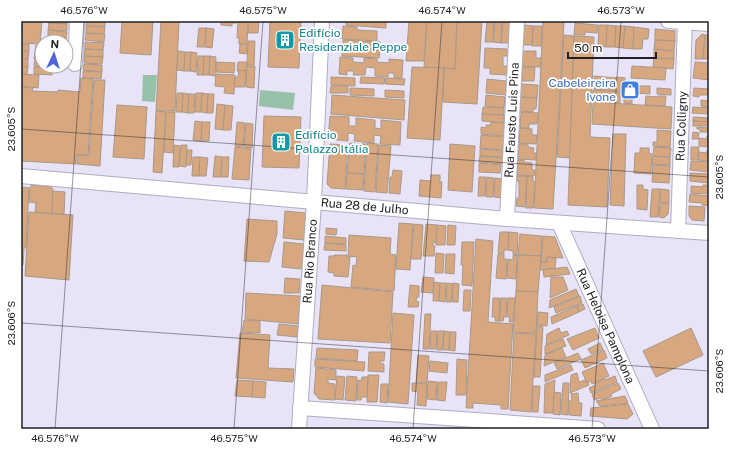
<svg xmlns="http://www.w3.org/2000/svg" width="730" height="450" font-family="'Public Sans',sans-serif">
	<rect width="100%" height="100%" fill="#e8e3f7"/>
	<g fill="#98c1a9">
		<path d="M143,75H157L155,102L142,101Z"/>
		<path d="M260,90L295,93L293,110L259,106Z"/>
	</g>
	<g fill="#d7a87f" stroke="#a9988a">
		<path d="M22,21H42L40,44L21,43Z"/>
		<path d="M49,21H67V24L48,23Z"/>
		<path d="M87,21H105V27L86,26Z"/>
		<path d="M122,21H153L151,55L120,53Z"/>
		<path d="M161,21H179L175,111H156Z"/>
		<path d="M221,21H237V23H232V26L221,25Z"/>
		<path d="M238,21H248L247,44H239V38H237Z"/>
		<path d="M249,21H259L258,33H248Z"/>
		<path d="M270,21H301L299,68L268,67Z"/>
		<path d="M346,21H386V28L346,25Z"/>
		<path d="M409,21H427L424,61H406Z"/>
		<path d="M427,21H457L455,69L424,67Z"/>
		<path d="M457,21H482L477,104L443,102L444,68L455,69Z"/>
		<path d="M487,21H494L493,42H485Z"/>
		<path d="M495,21H502L501,43L493,42Z"/>
		<path d="M503,21H511L509,43H501Z"/>
		<path d="M543,21L564,22L553,209L534,208Z"/>
		<path d="M49,23L67,24V31L48,30Z"/>
		<path d="M575,23L598,25L597,33L585,32V35H574Z"/>
		<path d="M524,25L533,26L532,45H523Z"/>
		<path d="M599,25H607L606,47L598,46Z"/>
		<path d="M607,25L616,26L615,47H606Z"/>
		<path d="M86,26L105,27L104,34L86,33Z"/>
		<path d="M343,26L357,27V30L377,31V41L342,39Z"/>
		<path d="M533,26H542L541,46H532Z"/>
		<path d="M616,26H625L623,48L615,47Z"/>
		<path d="M625,26L634,27L633,49L623,48Z"/>
		<path d="M634,27L649,29L648,39H643L642,49H633Z"/>
		<path d="M199,28H206L205,47H197Z"/>
		<path d="M206,28L214,29L212,48L205,47Z"/>
		<path d="M655,29L675,31V41L655,40Z"/>
		<path d="M48,30L67,32L66,39L48,37Z"/>
		<path d="M86,33L105,34L104,42L85,40Z"/>
		<path d="M702,34L705,35L703,59H695L696,40Z"/>
		<path d="M564,35L574,36L570,158L557,157Z"/>
		<path d="M705,35H709V59H703Z"/>
		<path d="M574,36L594,37L590,137L610,138L607,207L568,205Z"/>
		<path d="M48,38L66,39V43V42H47Z"/>
		<path d="M343,40L380,42V50L343,47Z"/>
		<path d="M655,40L675,41L674,51L654,49Z"/>
		<path d="M248,41H255L254,65H247Z"/>
		<path d="M85,42L104,43L103,50L85,49Z"/>
		<rect x="21" y="44" width="8" height="7"/>
		<path d="M240,44H247V54L239,53Z"/>
		<path d="M36,45H42V52H35Z"/>
		<path d="M342,48L380,50L379,58L342,56Z"/>
		<path d="M485,48L507,49V56H503V66H507L506,75L490,74V68H484Z"/>
		<path d="M85,49L103,50V57L84,56Z"/>
		<path d="M654,49L674,51V59L654,58Z"/>
		<path d="M21,51L29,52L28,59H21Z"/>
		<path d="M178,51L185,52L184,71L177,70Z"/>
		<path d="M523,51H536V58H541L540,67L522,66Z"/>
		<path d="M35,52L42,53V60L34,59Z"/>
		<path d="M185,52H191L190,71H184Z"/>
		<path d="M191,52L197,53L196,72L190,71Z"/>
		<path d="M84,56L103,57L102,64L84,63Z"/>
		<path d="M198,56H204L203,75H197Z"/>
		<path d="M204,56H210L209,75H203Z"/>
		<path d="M210,56L216,57L215,76L209,75Z"/>
		<path d="M340,57L353,58V62L364,63V58L377,59V62L389,63V59L403,60L402,78H394V73H388V77L375,76V68L366,67L365,75H353L354,71H347V75L339,74Z"/>
		<path d="M654,58L674,59L673,69L653,67Z"/>
		<path d="M21,59H28V67L21,66Z"/>
		<path d="M35,60H42V66H53V68L34,66Z"/>
		<path d="M216,62L235,63L234,73L216,72Z"/>
		<path d="M238,62H247L246,71H237Z"/>
		<path d="M695,62L709,63V80L693,78Z"/>
		<path d="M84,64L102,65V72L83,70Z"/>
		<path d="M21,66L28,67L27,74H21Z"/>
		<path d="M247,66H255L254,88L246,87Z"/>
		<path d="M632,66L666,68L665,80L631,78Z"/>
		<path d="M34,67L53,68L52,75L34,74Z"/>
		<path d="M412,67L444,68L440,140L407,138Z"/>
		<path d="M522,67H535L534,81H522Z"/>
		<path d="M239,70L246,71L245,87H234L235,77H238Z"/>
		<path d="M83,71L102,72L101,79L83,78Z"/>
		<path d="M21,74L39,75L38,88L21,86Z"/>
		<path d="M216,74L235,75L234,94L224,93L225,87L215,86Z"/>
		<path d="M594,76L616,78L615,91L594,89Z"/>
		<path d="M331,77L355,78V86L331,85Z"/>
		<path d="M361,77L385,78L384,84L360,83Z"/>
		<path d="M616,77L625,78V85L635,86L634,92L615,91Z"/>
		<path d="M81,78L93,79L88,155H76V164L21,161V87L33,88L32,91L58,92V90L80,92Z"/>
		<path d="M386,78L405,79L404,85L385,84Z"/>
		<path d="M487,79L506,81V95L486,93Z"/>
		<path d="M94,80H105L100,166L77,164V155L89,156Z"/>
		<path d="M521,84L538,85L537,98L520,97Z"/>
		<path d="M331,86H348V93H330Z"/>
		<path d="M635,86H650V94L635,93Z"/>
		<path d="M350,88L374,89V96L350,95Z"/>
		<path d="M657,88L671,89V95L657,94Z"/>
		<path d="M694,88L709,89V95H699V97L693,96Z"/>
		<path d="M385,90L404,91V98L385,97Z"/>
		<path d="M593,90L620,92V103L593,101Z"/>
		<path d="M177,93H183L182,112H176Z"/>
		<path d="M183,93L189,94L188,113L182,112Z"/>
		<path d="M196,93H202L201,112H195Z"/>
		<path d="M202,93L208,94L207,113L201,112Z"/>
		<path d="M189,94H195L194,113H188Z"/>
		<path d="M208,94H214L213,113H207Z"/>
		<path d="M332,95L405,100L404,120L331,114Z"/>
		<path d="M486,95L505,97L504,108L485,106Z"/>
		<path d="M630,95H634V99H632V104L624,103V97H630Z"/>
		<path d="M646,96L658,97V96H666L665,106L645,105Z"/>
		<path d="M520,97L537,98L536,109H533V112L519,111Z"/>
		<path d="M709,98V107L701,106V100L709,101Z"/>
		<path d="M593,102L672,107L671,129L592,124Z"/>
		<path d="M217,104L225,105L223,130L215,129Z"/>
		<path d="M117,105L147,107L144,159L113,157Z"/>
		<path d="M225,105L233,106L231,130H223Z"/>
		<path d="M483,107L504,108V115L482,114Z"/>
		<path d="M693,107L709,108V114L692,113Z"/>
		<path d="M156,111L166,112L162,173L153,172Z"/>
		<path d="M166,112H175L173,153L164,152Z"/>
		<path d="M521,112L538,113L537,124H529V128H520Z"/>
		<path d="M482,114L504,115V123L482,121Z"/>
		<path d="M264,116L301,117L299,168L262,167Z"/>
		<path d="M330,116L349,117V126H356V118L375,120V128L381,129V120L401,122L400,145L380,144L381,136L374,135V143L354,141L355,134L348,133V141L328,139Z"/>
		<path d="M693,117L709,118V122L693,121Z"/>
		<path d="M195,121L202,122L201,141L193,140Z"/>
		<path d="M693,121L709,122V126H693Z"/>
		<path d="M202,122H210L209,141H201Z"/>
		<path d="M237,122L245,123L243,147L235,146Z"/>
		<path d="M491,122L504,123V136L481,134V127L486,128V125H491Z"/>
		<path d="M246,123L253,124L252,148L244,147Z"/>
		<path d="M697,127L709,128V132H700V129H697Z"/>
		<path d="M520,128L532,129V135H537L536,144L519,143Z"/>
		<path d="M657,130L671,131L670,147L653,146V142H657Z"/>
		<path d="M693,132L699,133L698,139H692Z"/>
		<path d="M613,134H626L624,206L610,205Z"/>
		<path d="M481,135L504,137L503,150L480,148Z"/>
		<path d="M707,136H709V147L699,146V138L707,139Z"/>
		<path d="M350,143L366,144L364,174L347,173Z"/>
		<path d="M367,143L378,144L375,192L364,191Z"/>
		<path d="M330,144L348,145L345,189L331,188L327,184Z"/>
		<path d="M450,144L475,146L472,192L448,190Z"/>
		<path d="M519,144H528V147L534,148L533,153H536V160L518,159Z"/>
		<path d="M174,145L180,146L179,167H173Z"/>
		<path d="M181,145H187L186,167L179,166Z"/>
		<path d="M379,145L391,146L387,193L376,192Z"/>
		<path d="M235,147L251,149L249,180L232,179Z"/>
		<path d="M654,147L671,148L670,157L653,156Z"/>
		<path d="M691,147H699L698,160H691Z"/>
		<path d="M640,148H649V153L652,154L651,174L634,173L635,153H640Z"/>
		<path d="M480,149L503,151V157L480,156Z"/>
		<path d="M187,150H192L191,165H186Z"/>
		<path d="M707,150H709V161L698,160L699,152L707,153Z"/>
		<path d="M215,156L222,157L221,177H213Z"/>
		<path d="M480,156L503,158L502,164L479,162Z"/>
		<path d="M653,156L670,157V165L652,164Z"/>
		<path d="M193,157H200L199,176H192Z"/>
		<path d="M200,157L208,158L206,176H199Z"/>
		<path d="M222,157H229L228,177H221Z"/>
		<path d="M518,160H524V162L532,163V170H535L534,176L517,175Z"/>
		<path d="M691,161L709,162V172L690,170Z"/>
		<path d="M479,163L501,165L500,173L479,172Z"/>
		<path d="M653,165L670,166L669,183L652,182Z"/>
		<path d="M393,170L402,171L400,194L389,193L390,177H392Z"/>
		<path d="M347,173L364,174L363,190L346,189Z"/>
		<path d="M690,173L709,174V183L690,181Z"/>
		<path d="M431,175H440V182H442L441,198L419,196L420,180L431,181Z"/>
		<path d="M517,176H527L525,207L516,206L517,198H519V181H517Z"/>
		<path d="M527,176L533,177V182H535L533,208H526Z"/>
		<path d="M479,177H486L485,196H478Z"/>
		<path d="M487,177L494,178L493,197H486Z"/>
		<path d="M495,178L502,179L501,198L494,197Z"/>
		<path d="M32,185L51,187L53,189L52,214L35,212L36,203L29,202L30,187Z"/>
		<path d="M637,185H643V189L648,190L647,210L637,209Z"/>
		<path d="M703,185H709V194L691,193V186L703,187Z"/>
		<path d="M22,187L29,188L26,248H21Z"/>
		<path d="M652,189H660L658,217H650Z"/>
		<path d="M660,189L669,190V203L660,202Z"/>
		<path d="M53,191L65,192L64,214H52Z"/>
		<path d="M690,194L709,196V206L702,205V203L689,202Z"/>
		<path d="M660,203H669L668,214L664,218L659,217Z"/>
		<path d="M689,206L705,207L704,221L692,220L689,216Z"/>
		<path d="M285,211L306,213L304,240L283,238Z"/>
		<path d="M29,212L73,215L69,280L25,276Z"/>
		<path d="M247,219L277,221V234L269,262L244,261Z"/>
		<path d="M399,223L413,224L410,270L396,269Z"/>
		<path d="M414,224L423,225L421,259H411Z"/>
		<path d="M426,224L437,225L436,243L433,242V245L435,246L434,256H423Z"/>
		<path d="M437,225L446,226L445,245H436Z"/>
		<path d="M448,225L456,226L455,245H447Z"/>
		<path d="M326,228L337,229L336,235L326,234Z"/>
		<path d="M500,232H509L508,250H504V253H498Z"/>
		<path d="M509,232L518,233L517,255L513,254V251L508,250Z"/>
		<path d="M520,234L542,236L541,256L518,255Z"/>
		<path d="M349,235L391,238L390,254L396,255L394,291L351,287L353,265L356,266L357,257L348,256Z"/>
		<path d="M325,236L346,238V244L325,243Z"/>
		<path d="M543,236L555,237L563,258L547,257L546,262H541Z"/>
		<path d="M476,239L493,241L488,322L513,324L508,409H501V405L473,403V408H466Z"/>
		<path d="M284,242L304,244L302,269L282,267Z"/>
		<path d="M462,242H474L472,286L462,285L463,265H461Z"/>
		<path d="M325,243L346,245V251L324,250Z"/>
		<path d="M21,249H24L23,265H21Z"/>
		<path d="M436,253L444,254L443,273H435Z"/>
		<path d="M446,254H455L454,274L445,273Z"/>
		<path d="M498,254H504V259H507L506,279L496,278Z"/>
		<path d="M334,255H347V257H350L348,277L334,276V273L328,272L329,256H334Z"/>
		<path d="M513,255H517L516,279L507,278L508,259L513,260Z"/>
		<path d="M518,255L541,256L538,292L516,291Z"/>
		<path d="M547,257L556,258L555,268L540,270L541,262H547Z"/>
		<path d="M567,267L570,274L544,277L543,270Z"/>
		<path d="M423,277L434,278L433,293L421,292Z"/>
		<path d="M551,277H563L568,290L550,298Z"/>
		<path d="M285,278L300,279L299,293H284Z"/>
		<path d="M434,282L440,283L439,301H433Z"/>
		<path d="M440,283H446L445,302L439,301Z"/>
		<path d="M447,283L453,284L451,302H446Z"/>
		<path d="M453,283L459,284L458,302H452Z"/>
		<path d="M322,285L393,292L390,343L318,339Z"/>
		<path d="M410,285L419,286V297H417L416,301L419,302L418,307H408Z"/>
		<path d="M576,289L579,296L549,308L550,300Z"/>
		<path d="M464,290H471L470,311H463Z"/>
		<path d="M516,291L538,292L536,333L513,332Z"/>
		<path d="M246,293L300,296L298,324L245,319Z"/>
		<path d="M580,296L582,303L556,313L554,307Z"/>
		<path d="M493,298H500L499,321H495V317H492Z"/>
		<path d="M501,298H507L506,317H504L503,321H499Z"/>
		<path d="M508,298H515L513,322H509L510,317H507Z"/>
		<path d="M583,304L585,309L579,312L577,306Z"/>
		<path d="M577,306L579,312L552,324L551,317Z"/>
		<path d="M538,312L548,313L547,326L537,325Z"/>
		<path d="M393,313L414,315L408,404L388,402Z"/>
		<path d="M425,314H431L429,349H423Z"/>
		<path d="M244,320L260,321V333L242,332Z"/>
		<path d="M279,324L298,326L297,337L277,335Z"/>
		<path d="M537,326L543,327L540,377H534Z"/>
		<path d="M559,328L561,333L567,331L569,335L546,345L547,334Z"/>
		<path d="M595,328L599,338L573,350L567,339Z"/>
		<path d="M691,328L703,355L656,377L643,351Z"/>
		<path d="M431,331H437L436,349H430Z"/>
		<path d="M438,331H444L442,350H437Z"/>
		<path d="M444,331L450,332L449,350H443Z"/>
		<path d="M450,332H456L455,351L449,350Z"/>
		<path d="M240,333L270,335L268,368L294,369L293,382L236,378Z"/>
		<path d="M514,333L536,334L531,412L510,410Z"/>
		<path d="M563,339L566,346L545,354V346Z"/>
		<path d="M600,343L603,349L591,354L588,349Z"/>
		<path d="M317,348L358,350L357,361L316,358Z"/>
		<path d="M562,348L566,357L544,366L545,355Z"/>
		<path d="M604,350L607,358L585,368L581,360Z"/>
		<path d="M369,352H385L384,361H380V363L384,364V372L368,371Z"/>
		<path d="M578,353L581,359L557,369L554,363Z"/>
		<path d="M418,355L429,356L427,383H416Z"/>
		<path d="M315,359L365,362L364,371L315,367Z"/>
		<path d="M457,359L467,360L466,395H456Z"/>
		<path d="M430,361L448,363L447,373L429,371Z"/>
		<path d="M603,363L609,376L592,384L591,381L587,383L582,372L601,364Z"/>
		<path d="M571,365L573,370L545,382V375Z"/>
		<path d="M316,368L336,370V380L328,379V383L335,384V400L319,399L314,393Z"/>
		<path d="M577,373L579,382L585,380L587,383L588,382L589,385L570,393L571,375Z"/>
		<path d="M368,375H379L377,402H367Z"/>
		<path d="M337,376L345,377L343,400L335,399Z"/>
		<path d="M347,376L357,377L356,401L345,400Z"/>
		<path d="M615,376L617,382L591,393L589,388L596,385L595,383L604,379L605,380Z"/>
		<path d="M362,377H368L367,397H362L361,400H357L358,380L361,381Z"/>
		<path d="M237,380L253,381L252,397L235,396Z"/>
		<path d="M555,380L553,413H544L545,384Z"/>
		<path d="M253,381L266,382L265,398L252,397Z"/>
		<path d="M428,381L437,382L436,400L427,399Z"/>
		<path d="M438,382H447L445,401L437,400Z"/>
		<path d="M412,383L427,384L426,406L417,405L418,392L412,391Z"/>
		<path d="M563,383H569L568,415L561,414Z"/>
		<path d="M618,383L621,389L611,394L612,396L602,400L601,398L594,400L592,394Z"/>
		<path d="M381,384H388L387,403L380,402Z"/>
		<path d="M533,386H540L538,412H532Z"/>
		<path d="M554,392L561,393L560,415L553,414Z"/>
		<path d="M578,393L579,403H582L581,416L569,415V401H572L571,394Z"/>
		<path d="M625,396L628,403L600,406L596,401Z"/>
		<path d="M628,404L633,414L627,419L590,416L591,408Z"/>
	</g>
	<g fill="none" stroke-linecap="round" stroke-linejoin="round">
		<g stroke="#b1acc0" stroke-width="16">
			<g id="minor">
				<path d="M668,21L709,24"/>
				<path d="M75,64L77,21"/>
				<path id="s1" d="M21,176L507,219L709,233"/>
				<path id="s2" d="M507,219L517,21"/>
				<path id="s3" d="M559,223L652,429"/>
				<path id="s4" d="M678,231L685,21"/>
				<path d="M300,408L461,419L598,429"/>
				<path id="s5" d="M299,429L314,202L322,21"/>
			</g>
		</g>
		<use href="#minor" stroke="#fff" stroke-width="14"/>
	</g>
	<path fill="none" stroke="#222027" stroke-width="1" stroke-opacity="0.45" d="M21,129L709,177M21,323L709,371M55,429L84,21M234,429L263,21M413,429L442,21M592,429L621,21"/>
	<defs>
		<g id="building-square" transform="scale(1)"><rect x="-9" y="-9" width="18" height="18" rx="4" fill="#0f9aa8" stroke="#fff"/><path d="M-4-6H4V6H1V3H-1V6H-4ZM-2.5-4.3h1.7v1.8h-1.7ZM.8-4.3h1.7v1.8H.8ZM-2.5-1h1.7V.8h-1.7ZM.8-1h1.7V.8H.8Z" fill="#fff"/></g>
		<g id="shop-square" transform="scale(1)"><rect x="-9" y="-9" width="18" height="18" rx="4" fill="#3f7fe0" stroke="#fff"/><path d="M-5-2.5h2.3a2.7 3.5 0 0 1 5.4 0H5L5.5 6h-11ZM-1.5-2.5h3a1.5 2.3 0 0 0-3 0Z" fill="#fff"/></g>
	</defs>
	<g fill-rule="evenodd">
		<use href="#building-square" x="285" y="40"/>
		<use href="#shop-square" x="630" y="90"/>
		<use href="#building-square" x="281" y="142"/>
	</g>
	<g text-anchor="middle" stroke-width="3.5" stroke-linejoin="round" paint-order="stroke">
		<g font-size="12" fill="#0d838f" stroke="#fff" text-anchor="start">
			<text x="299" y="37">Edifício<tspan x="299" dy="14">Residenziale Peppe</tspan></text>
			<text x="295" y="139">Edifício<tspan x="295" dy="14">Palazzo Itália</tspan></text>
		</g>
		<g font-size="12" fill="#366cbe" stroke="#fff" text-anchor="end">
			<text x="616" y="87">Cabeleireira<tspan x="616" dy="14">Ivone</tspan></text>
		</g>
		<g font-size="12" fill="#222027" stroke="#fff">
			<text dy="4" stroke="none"><textPath href="#s2" startOffset="99">Rua Fausto Luis Pina</textPath></text>
			<text dy="4" stroke="none"><textPath href="#s4" startOffset="105">Rua Colligny</textPath></text>
			<text dy="4" stroke="none"><textPath href="#s1" startOffset="345">Rua 28 de Julho</textPath></text>
			<text dy="4" stroke="none"><textPath href="#s5" startOffset="168">Rua Rio Branco</textPath></text>
			<text dy="4" stroke="none"><textPath href="#s3" startOffset="113">Rua Heloisa Pamplona</textPath></text>
		</g>
	</g>
	<rect width="730" height="450" fill="none" stroke="#ffffff" stroke-width="44"/>
	<g transform="translate(54 54) rotate(4)"><circle r="19" fill="#ffffff" stroke="#a7a6a9"/>
	<path d="M0-3L7 15L0 10L-7 15Z" fill="#4f65da"/>
	<text y="-6" font-size="11" font-weight="bold" text-anchor="middle" fill="#222027">N</text>
	</g>
	<path d="M568 52v6h88v-6" fill="none" stroke="#222027" stroke-width="2"/>
	<text x="574" y="52" font-size="12" fill="#222027" stroke="#ffffff" stroke-width="3" paint-order="stroke">50 m</text>
	<rect x="22" y="22" width="686" height="406" fill="none" stroke="#222027" stroke-width="1.5"/>
	<g font-size="10" text-anchor="middle" fill="#222027">
		<text x="84" y="14">46.576°W</text>
		<text x="263" y="14">46.575°W</text>
		<text x="442" y="14">46.574°W</text>
		<text x="621" y="14">46.573°W</text>
		<text transform="translate(11 129) rotate(-90)" y="4">23.605°S</text>
		<text transform="translate(719 177) rotate(-90)" y="4">23.605°S</text>
		<text transform="translate(11 323) rotate(-90)" y="4">23.606°S</text>
		<text transform="translate(719 371) rotate(-90)" y="4">23.606°S</text>
		<text x="55" y="442">46.576°W</text>
		<text x="234" y="442">46.575°W</text>
		<text x="413" y="442">46.574°W</text>
		<text x="592" y="442">46.573°W</text>
	</g>
</svg>
